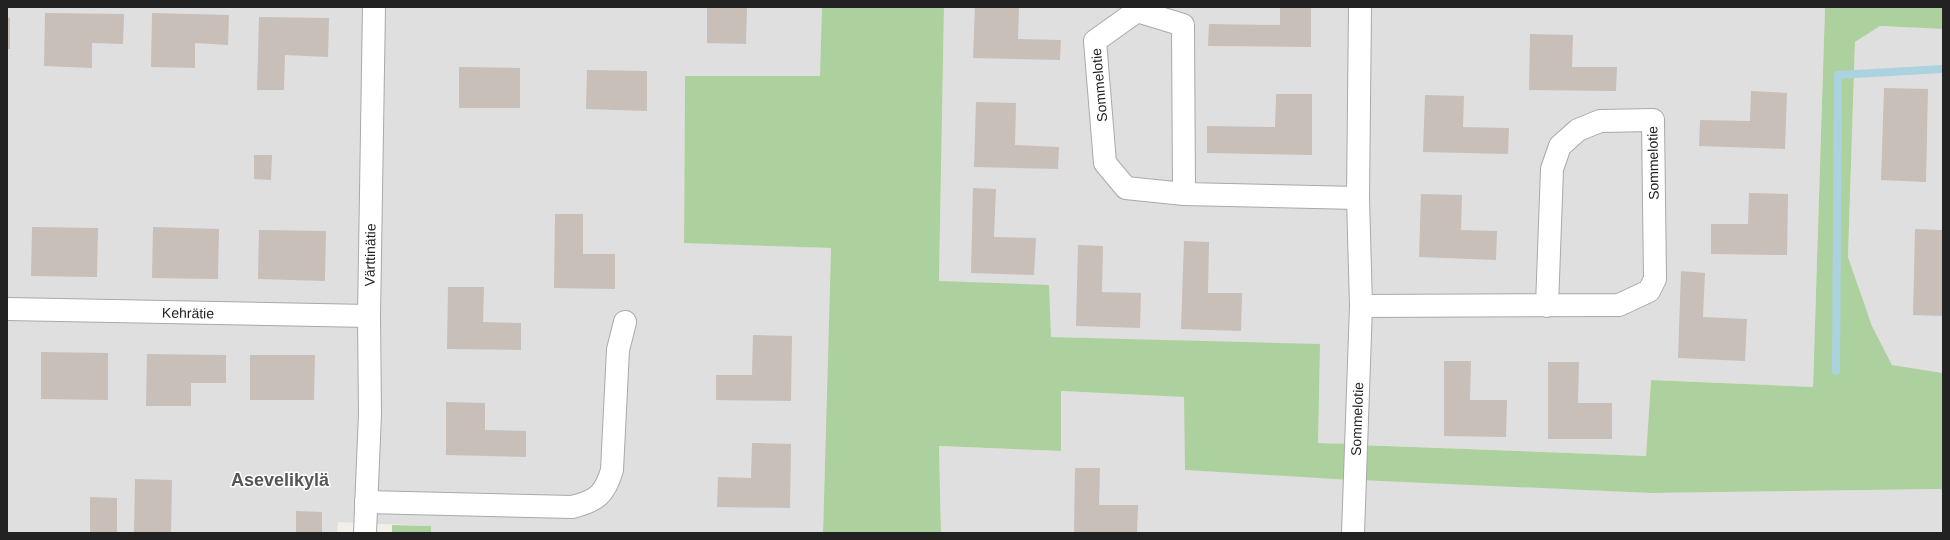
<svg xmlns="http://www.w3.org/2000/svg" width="1950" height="540" font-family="Helvetica,sans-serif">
	<rect width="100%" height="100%" fill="#f2efe9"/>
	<g fill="#e0dfdf">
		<path d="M7,7H822L821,76H685L684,242L831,248L823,533H431V526L338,522L337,533H7Z"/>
		<path d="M944,7H1825L1813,387L1651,380L1646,456L1318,443L1212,342L1051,337L939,281Z"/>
		<path d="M1880,26L1943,29V373L1892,365L1872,326L1848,257L1855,42Z"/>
		<path d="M1061,391L1185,397V470L1651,493L1941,489L1943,492V533H941L939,446L1061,451Z"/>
	</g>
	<g fill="#add19e">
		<path d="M822,7H944L939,281L1049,285L1051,337L1320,344L1318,443L1352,444L1351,480L1185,470L1184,397L1061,391V451L939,446L941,533H823L831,248L684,243L685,76H820Z"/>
		<path d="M1825,7H1943V29L1880,26L1855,42L1848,257L1872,326L1892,365L1943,373V492L1941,489L1651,493L1359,480L1361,445L1646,456L1651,380L1813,387Z"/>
		<path d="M392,525L431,526V533H392Z"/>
	</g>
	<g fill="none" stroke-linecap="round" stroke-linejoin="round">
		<path stroke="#aad3df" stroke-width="8" d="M1836,371L1838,75L1943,69"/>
	</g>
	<g fill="#c7bfb8">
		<path d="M707,7H747L746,44L707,43Z"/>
		<path d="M975,7H1019L1018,39L1061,40L1060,60L973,58Z"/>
		<path d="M1280,7H1311V47L1208,46L1209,24L1280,25Z"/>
		<path d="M45,13L124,14L123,44L92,43V68L44,66Z"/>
		<path d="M152,13L229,15L228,45L195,43V68L151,67Z"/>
		<path d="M7,17L10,18V49H7Z"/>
		<path d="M259,17L329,18L328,57L285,55L284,90H257Z"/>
		<path d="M1530,34L1573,35L1572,67H1617L1616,91L1529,90Z"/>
		<path d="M459,67L520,68V108H459Z"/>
		<path d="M587,70L647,71V111L586,109Z"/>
		<path d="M1884,88L1928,89L1926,182L1881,180Z"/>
		<path d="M1751,91L1787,93L1785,149L1699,146L1700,120L1750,121Z"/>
		<path d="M1276,94H1312V155L1207,153V126L1275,127Z"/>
		<path d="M1425,95L1464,96L1463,127L1509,128L1508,154L1423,152Z"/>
		<path d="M976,102L1016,103L1015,145L1059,147L1058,169L974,167Z"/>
		<path d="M254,155H272L271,180L254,179Z"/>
		<path d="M973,188L996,189L994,237L1036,238L1034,275L971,273Z"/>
		<path d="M1749,193L1788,194L1787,255L1711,254V224H1748Z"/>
		<path d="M1421,194L1462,195L1461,230L1497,231L1496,260L1419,257Z"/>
		<path d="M555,214H583V254H615V289L554,288Z"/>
		<path d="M32,227L98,228L97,277L31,276Z"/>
		<path d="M153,227L219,229L218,279L152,278Z"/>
		<path d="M1915,229L1943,230V316L1913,315Z"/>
		<path d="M259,230L326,231L325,281L258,279Z"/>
		<path d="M1184,241L1209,242L1208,293H1242L1241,331L1181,329Z"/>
		<path d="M1078,245L1103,246L1102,292L1141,293L1140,328L1076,326Z"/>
		<path d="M1681,271L1705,273L1703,317L1747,319L1745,361L1678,358Z"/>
		<path d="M448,287H484L483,322L521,323V350L447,349Z"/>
		<path d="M753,335L792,336L791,401L716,400V375H752Z"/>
		<path d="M41,352L108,353V400L41,399Z"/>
		<path d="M147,354L226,355V383H191V406H146Z"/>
		<path d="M250,355H315L314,400H250Z"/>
		<path d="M1444,361H1471L1470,400H1507L1506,437L1444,436Z"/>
		<path d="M1548,362H1579L1578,403H1612V439H1548Z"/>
		<path d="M446,402L485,403V430L526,431V457L446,455Z"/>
		<path d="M752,443L791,444L790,508L717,507L718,477L751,478Z"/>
		<path d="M1075,468H1100L1099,505H1138L1137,533H1074Z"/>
		<path d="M135,479L172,480L171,533H134Z"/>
		<path d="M90,497L117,498V533H90Z"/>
		<path d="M296,511L322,512V533H296Z"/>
	</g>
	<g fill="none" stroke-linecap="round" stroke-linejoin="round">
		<g stroke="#a9a9a9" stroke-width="24">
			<g id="minor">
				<path d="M1184,194L1183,25L1137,11L1095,41L1105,163L1126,188L1184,194L1358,198"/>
				<path d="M1361,306L1619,305L1649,291L1655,279L1653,120L1600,121L1578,130L1560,146L1552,169L1547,306"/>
				<path d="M7,309L369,316"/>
				<path d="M366,502L572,507C597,501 605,494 612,470L618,350L625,322"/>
				<path d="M365,533L370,414L369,316L374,7"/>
				<path d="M1353,533L1361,306L1358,198L1360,7"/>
			</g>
		</g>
		<use href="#minor" stroke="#fff" stroke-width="22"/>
	</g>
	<g text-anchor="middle" stroke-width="3" stroke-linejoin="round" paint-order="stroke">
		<g font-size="14" fill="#222" stroke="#fff">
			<text transform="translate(1099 85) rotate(-95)" y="5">Sommelotie</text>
			<text transform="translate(1653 163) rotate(-91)" y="5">Sommelotie</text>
			<text transform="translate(370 255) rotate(-89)" y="5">Värttinätie</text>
			<text transform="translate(188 313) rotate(1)" y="5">Kehrätie</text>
			<text transform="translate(1357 419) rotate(-88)" y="5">Sommelotie</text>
		</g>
		<g font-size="18" font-weight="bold" fill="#555" stroke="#fff">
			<text x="280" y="486">Asevelikylä</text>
		</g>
	</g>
	<rect width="1950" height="540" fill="none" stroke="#222222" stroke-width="16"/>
</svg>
